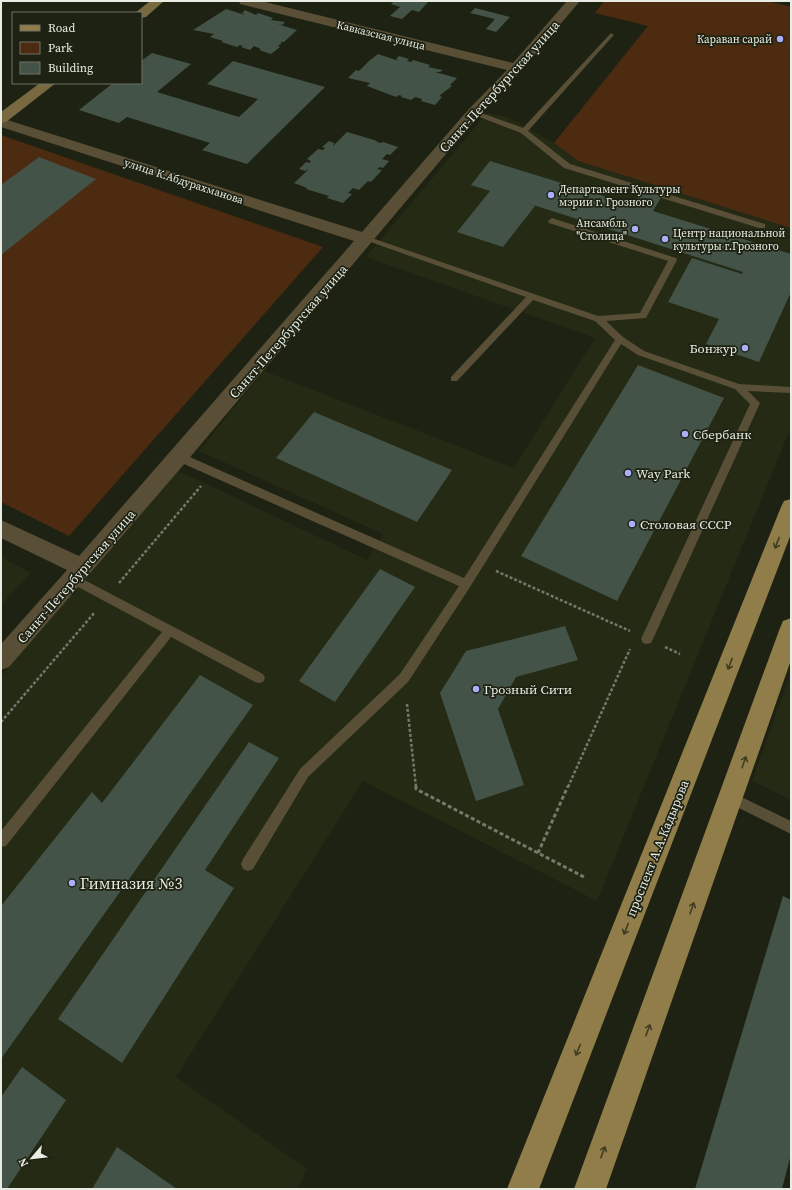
<svg xmlns="http://www.w3.org/2000/svg" width="792" height="1190" font-family="'Source Serif 4',serif">
	<rect width="100%" height="100%" fill="#1e2213"/>
	<g fill="#242a14">
		<path d="M487,113L508,117L554,143L578,161L791,228V427L597,901L363,781L176,1077L307,1169L297,1189H1V676L177,470L367,560L383,534L199,451L264,371L514,468L595,338L366,257Z"/>
		<path d="M1,557L31,573L1,605Z"/>
		<path d="M791,672V800L752,781Z"/>
	</g>
	<g fill="#4d2b10">
		<path d="M604,1H767L791,7V228L578,161L554,143L648,26L595,13Z"/>
		<path d="M1,135L323,247L69,536L1,502Z"/>
	</g>
	<g fill="#435347">
		<path d="M394,1H429L419,12L412,10L402,19L390,16L400,7L391,4Z"/>
		<path d="M475,8L510,17L496,32L486,29L495,19L470,13Z"/>
		<path d="M226,9L245,15L242,13L245,10L256,15L258,13L273,18L271,20L285,22L282,25L277,24L297,30L284,42H280L282,43L278,46L280,47L271,54L259,50L261,49L254,46L250,50L241,47L243,46L240,45L237,47L221,42L223,41L210,37L214,34L193,30Z"/>
		<path d="M152,53L191,64L157,92L239,117L258,99L207,84L233,61L325,87L247,164L202,150L210,143L127,117L119,123L79,110L113,83H141V61Z"/>
		<path d="M378,54L399,61L396,59L399,56L409,59L407,61L411,62L413,60L430,65L428,67L443,70L440,72H435L457,78L450,85L452,86L439,96L442,97L435,105L421,101L422,99L415,97L411,100L401,97L402,96L399,95L396,97L367,86L370,83L348,78L356,70L359,71L369,61Z"/>
		<path d="M347,132L374,140L380,143L383,142L398,147L390,155L387,154L382,159L389,161L383,168L380,167L377,169L382,170L371,182L368,181L359,190L353,188L348,193L352,194L343,203L327,198L329,196L306,189L307,188L294,183L309,169L305,171L299,169L306,162L309,163L311,161L307,159L318,149L323,150L325,148L322,147L329,141L334,143L333,146Z"/>
		<path d="M39,157L96,179L1,255V185Z"/>
		<path d="M490,161L633,205L642,190L662,196L653,211L791,254V292L759,362L706,344L719,319L668,302L692,258L742,274L743,272L527,203L535,206L503,247L457,232L490,191L471,185Z"/>
		<path d="M638,365L724,398L617,601L521,556Z"/>
		<path d="M314,412L452,470L417,522L276,458Z"/>
		<path d="M380,569L415,587L335,702L299,681Z"/>
		<path d="M565,626L578,660L516,677L498,709L524,785L476,801L440,693L466,651Z"/>
		<path d="M200,675L253,705L1,1059V906L92,792L102,803Z"/>
		<path d="M249,742L279,758L205,870L234,888L122,1063L58,1019Z"/>
		<path d="M783,896L791,900V1154L782,1189H695Z"/>
		<path d="M22,1067L66,1100L7,1189H1V1097Z"/>
		<path d="M117,1147L177,1189H92Z"/>
	</g>
	<g fill="none" stroke-linecap="round" stroke-linejoin="round">
		<g stroke="#75786b" stroke-width="2.5" stroke-dasharray="3 2" stroke-linecap="butt">
			<path d="M496,571L630,631"/>
			<path d="M119,583L201,486"/>
			<path d="M665,647L680,654"/>
			<path d="M407,704L416,787"/>
			<path d="M1,722L95,612"/>
			<path d="M568,787L630,649"/>
		</g>
		<g stroke="#75786b" stroke-width="3" stroke-dasharray="4 2.5" stroke-linecap="butt">
			<path d="M416,786V789L584,877"/>
			<path d="M538,853L568,786"/>
		</g>
		<g fill="#594f36" fill-rule="evenodd">
			<path d="M611,33L614,35L613,36L528,131L570,164L765,224V228H759L564,168L521,133L469,113L476,111L523,128Z"/>
			<path d="M552,218L676,258L677,260L646,318L606,321L623,337L644,351L739,384L791,387V393L748,391L760,403L653,639L651,643L647,644L643,643L641,639L750,404L735,389L638,355L621,344L470,587L408,682L308,777L253,869L248,871L243,869L241,864L243,859L300,769L400,674L459,586L175,460L174,457L175,454H183L464,578L615,340L595,321L533,300L457,381H451V377L526,297L362,239L366,236L369,237L598,316L640,313L668,261L549,223L548,221Z"/>
			<path d="M73,574L263,674L265,678L263,682L259,683L255,682L171,637L6,846L1,847V831L162,632L69,582L68,579L69,576Z"/>
			<path d="M731,792L791,821V834L727,802L725,798L727,794Z"/>
		</g>
		<path fill="#594f36" fill-rule="evenodd" d="M239,1H261L513,63L567,1H580L521,71L478,116L186,462L9,667L1,670V644L67,570L1,538V520L79,556L354,241L1,127V118L362,232L468,110L507,70L240,4Z"/>
		<g fill="#786941" fill-rule="evenodd">
			<path d="M150,1H164L146,17L141,18V13H135Z"/>
			<path d="M40,83H56L6,122L1,123V112Z"/>
		</g>
		<g fill="#917d49" fill-rule="evenodd">
			<path d="M791,499V534L539,1189H507L781,507L784,501Z"/>
			<path d="M791,618V660L606,1189H574L780,628L783,621Z"/>
		</g>
	</g>
	<defs><path id="oneway-shaft" d="M-6 0H5M1.5-3L5.5 0L1.5 3" fill="none" stroke-width="1.6" stroke-linecap="round" stroke-linejoin="round"/></defs>
	<g stroke="#403d23">
		<use href="#oneway-shaft" transform="translate(777 543) rotate(111)"/>
		<use href="#oneway-shaft" transform="translate(730 664) rotate(111)"/>
		<use href="#oneway-shaft" transform="translate(744 762) rotate(-71)"/>
		<use href="#oneway-shaft" transform="translate(692 908) rotate(-70)"/>
		<use href="#oneway-shaft" transform="translate(626 929) rotate(112)"/>
		<use href="#oneway-shaft" transform="translate(648 1030) rotate(-70)"/>
		<use href="#oneway-shaft" transform="translate(578 1050) rotate(112)"/>
		<use href="#oneway-shaft" transform="translate(603 1152) rotate(-70)"/>
	</g>
	<g fill="#abaffb" stroke="#1e2213" stroke-width="1.5">
		<circle cx="780" cy="39" r="4"/>
		<circle cx="551" cy="195" r="4"/>
		<circle cx="635" cy="229" r="4"/>
		<circle cx="665" cy="239" r="4"/>
		<circle cx="745" cy="348" r="4"/>
		<circle cx="685" cy="434" r="4"/>
		<circle cx="628" cy="473" r="4"/>
		<circle cx="632" cy="524" r="4"/>
		<circle cx="476" cy="689" r="4"/>
		<circle cx="72" cy="883" r="4"/>
	</g>
	<g text-anchor="middle" stroke-width="3.5" stroke-linejoin="round" paint-order="stroke">
		<g font-size="11" fill="#e9ece2" stroke="#1e2213">
			<text transform="translate(381 35) rotate(14)" y="4">Кавказская улица</text>
			<text transform="translate(184 181) rotate(18)" y="4">улица К.Абдурахманова</text>
		</g>
		<g font-size="11" fill="#e9ece2" stroke="#1e2213" text-anchor="end">
			<text x="772" y="43">Караван сарай</text>
			<text x="559" y="193" text-anchor="start">Департамент Культуры<tspan x="559" dy="13">мэрии г. Грозного</tspan></text>
			<text x="627" y="227">Ансамбль<tspan x="627" dy="13">"Столица"</tspan></text>
			<text x="673" y="237" text-anchor="start">Центр национальной<tspan x="673" dy="13">культуры г.Грозного</tspan></text>
		</g>
		<g font-size="13" fill="#e9ece2" stroke="#1e2213">
			<text transform="translate(499 86) rotate(-48)" y="5">Санкт-Петербургская улица</text>
			<text transform="translate(288 331) rotate(-49)" y="5">Санкт-Петербургская улица</text>
			<text transform="translate(76 576) rotate(-49)" y="5">Санкт-Петербургская улица</text>
			<text transform="translate(657 848) rotate(-68)" y="5">проспект А.А.Кадырова</text>
		</g>
		<g font-size="13" fill="#e9ece2" stroke="#1e2213" text-anchor="start">
			<text x="737" y="353" text-anchor="end">Бонжур</text>
			<text x="693" y="439">Сбербанк</text>
			<text x="636" y="478">Way Park</text>
			<text x="640" y="529">Столовая СССР</text>
			<text x="484" y="694">Грозный Сити</text>
		</g>
		<g font-size="16" fill="#e9ece2" stroke="#1e2213" text-anchor="start">
			<text x="80" y="889">Гимназия №3</text>
		</g>
	</g>
	<rect width="792" height="1190" fill="none" stroke="#e9ece2" stroke-width="4"/>
	<rect x="12" y="12" width="130" height="72" fill="#1e2213" stroke="#6f7366"/>
	<rect x="20" y="25" width="20" height="6" fill="#917d49" stroke="#6f7366"/>
	<text x="48" y="32" font-size="12" fill="#e9ece2">Road</text>
	<rect x="20" y="42" width="20" height="12" fill="#4d2b10" stroke="#6f7366"/>
	<text x="48" y="52" font-size="12" fill="#e9ece2">Park</text>
	<rect x="20" y="62" width="20" height="12" fill="#435347" stroke="#6f7366"/>
	<text x="48" y="72" font-size="12" fill="#e9ece2">Building</text>
	<g transform="translate(32 1158) rotate(242)" stroke="#1e2213" stroke-width="3" paint-order="stroke">
	<path d="M0-3L7 15L0 10L-7 15Z" fill="#e9ece2"/>
	<text y="-6" font-size="11" font-weight="bold" text-anchor="middle" fill="#e9ece2">N</text>
	</g>
</svg>
